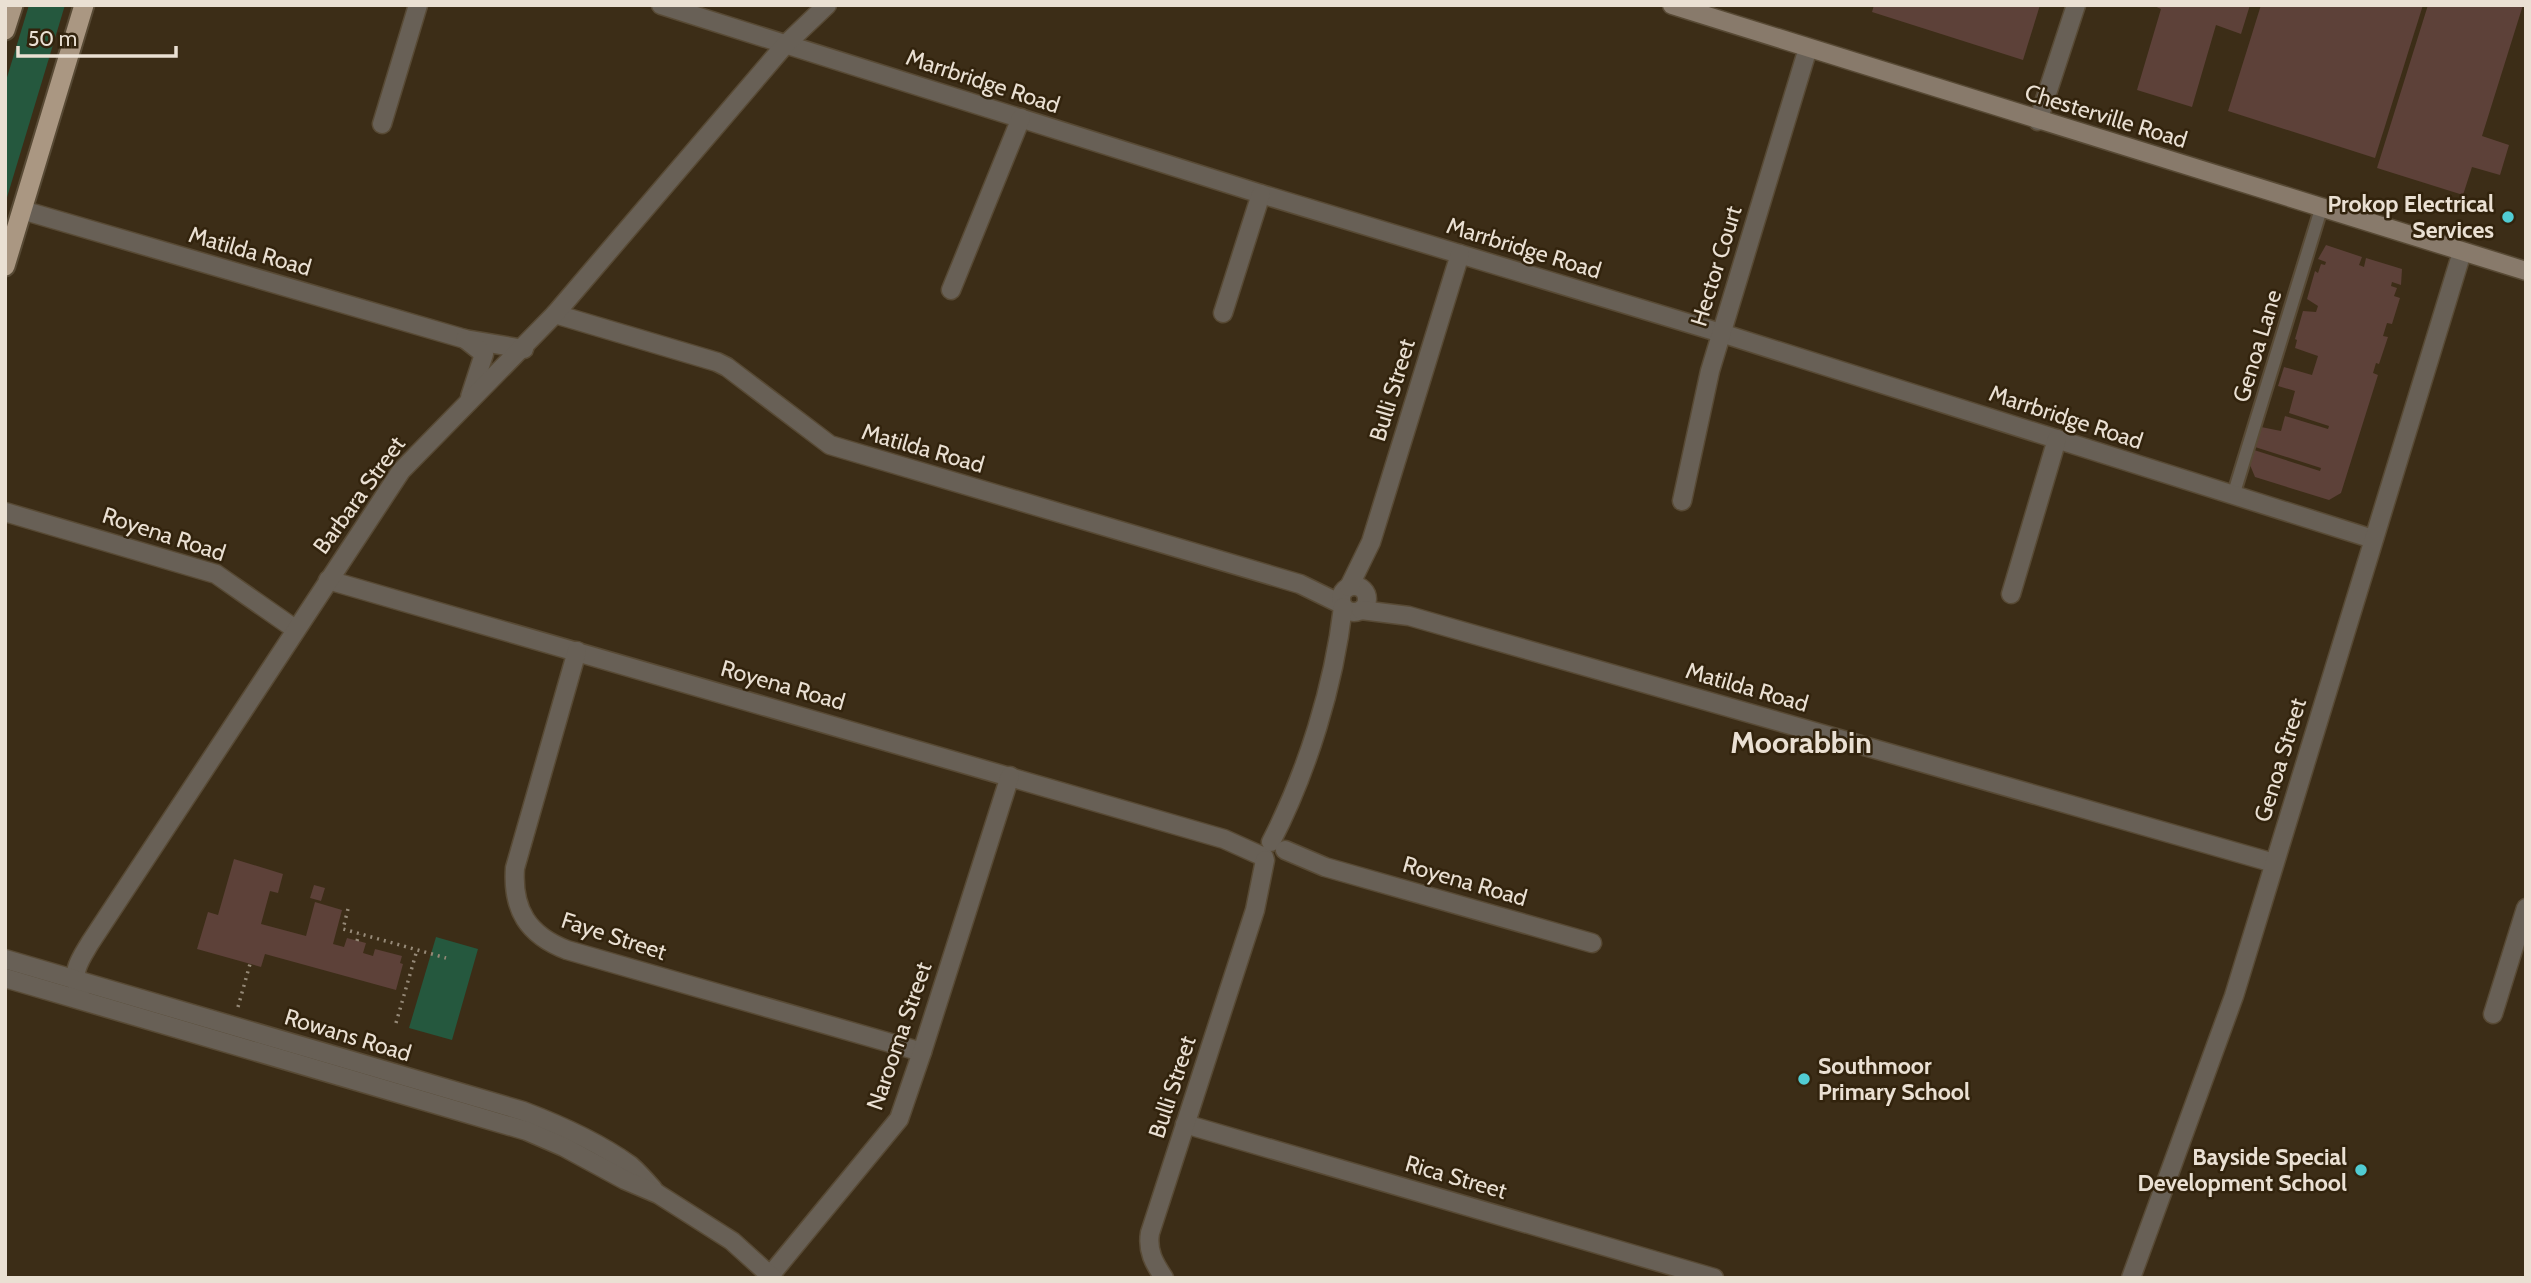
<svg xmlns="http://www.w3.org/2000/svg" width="2531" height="1283" font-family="Cabin,sans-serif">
	<rect width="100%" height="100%" fill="#3c2d17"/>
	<g fill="#25583e">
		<path d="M29,5H65L5,204V84Z"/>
		<path d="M436,937L478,949L452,1040L409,1028Z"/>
	</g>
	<g fill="#5d4139">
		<path d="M1874,5H2040L2023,60L1872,12Z"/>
		<path d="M2152,5H2250L2241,34L2216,25L2192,107L2137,90L2161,9Z"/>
		<path d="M2261,5H2423L2375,158L2228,111Z"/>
		<path d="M2428,5H2523L2482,136L2509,145L2500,175L2472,167L2463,195L2377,168Z"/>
		<path d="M2326,245L2362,257L2359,265L2364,267L2366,258L2402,269L2401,285L2392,282L2391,286L2397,288L2394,296L2400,298L2392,324L2387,323L2383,336L2388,337L2379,364L2376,363L2373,373L2378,375L2341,493L2329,500L2255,477L2250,465L2254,450L2320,471L2321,468L2255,447L2261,427L2281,431L2285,416L2328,429L2329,426L2289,413L2295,391L2278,386L2284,367L2312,375L2318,356L2295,348L2297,340L2295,339L2303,311L2316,312L2318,306L2307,299L2315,271L2318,273L2321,264L2325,265L2326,262L2318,259Z"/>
		<path d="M234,859L283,874L278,893L270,891L261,924L306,936L315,902L342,910L333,944L344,947L347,938L366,943L363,953L373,956L375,949L402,956L400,963L403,964L396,990L265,954L261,967L197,949L208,912L218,915Z"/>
		<path d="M314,885L325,888L321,901L310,898Z"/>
	</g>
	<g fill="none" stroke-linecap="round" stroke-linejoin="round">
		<g stroke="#584a35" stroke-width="16">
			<path id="service" d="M2233,496L2321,209"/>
		</g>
		<g stroke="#584a35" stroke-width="21">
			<g id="minor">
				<path d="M661,5L1261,194L1721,333L2373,539"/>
				<path d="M382,124L418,5"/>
				<path d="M22,210L465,339L524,349"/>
				<path d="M951,290L1021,118"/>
				<path d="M1223,313L1261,194"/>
				<path d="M555,314L717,362L727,367L830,445L1300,584L1341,604"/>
				<path d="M465,339L484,354L470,397"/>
				<path d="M1682,501L1710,371L1808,48"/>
				<path d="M5,512L216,574L295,629"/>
				<path d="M328,580L1224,839L1264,857"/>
				<circle cx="1354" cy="599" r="13"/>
				<path d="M1349,587L1371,542L1460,254"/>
				<path d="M2011,594L2057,439"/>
				<path d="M1361,610L1409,616L2274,863"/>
				<path d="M577,651L515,868C512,910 528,935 567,950L922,1052"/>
				<path d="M1271,842C1307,772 1334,686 1343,607"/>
				<path d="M1285,850L1325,867L1592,943"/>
				<path d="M80,991C70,972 80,960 90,943L401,471L555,314L785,45L827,5"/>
				<path d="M2493,1014L2526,908"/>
				<path d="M1185,1124L1714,1278"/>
				<path d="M768,1278L899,1119L922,1052L1010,776"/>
				<path d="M1164,1278C1154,1263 1147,1251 1150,1233L1255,910L1265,860"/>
				<path d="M2131,1278L2234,996L2462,252"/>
			</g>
		</g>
		<g stroke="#584a35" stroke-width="21">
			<g id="tertiary">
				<path d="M2038,121L2076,5"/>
				<path d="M5,959L523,1111C560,1125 598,1142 630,1165C638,1172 646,1181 653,1189"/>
				<path d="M5,978L527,1131L564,1147L625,1180L658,1194L732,1241L773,1278"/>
			</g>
		</g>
		<g stroke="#584a35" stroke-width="21">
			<path id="secondary" d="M1672,5L2526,271"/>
		</g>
		<g stroke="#584a35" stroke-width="23">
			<g id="trunk">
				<path d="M5,30L13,5"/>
				<path d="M5,266L84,5"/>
			</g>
		</g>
		<g stroke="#968a78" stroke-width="3.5" stroke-dasharray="2 5" stroke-linecap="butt">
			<path d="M348,909L343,929L446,958"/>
			<path d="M357,941L359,934"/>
			<path d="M238,1007L250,964"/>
			<path d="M396,1023L417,950"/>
		</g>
		<use href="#service" stroke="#686056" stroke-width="12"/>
		<use href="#minor" stroke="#686056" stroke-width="18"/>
		<use href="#tertiary" stroke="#686056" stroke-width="18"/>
		<use href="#secondary" stroke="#887a6b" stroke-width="18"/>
		<use href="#trunk" stroke="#aa9782" stroke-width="19"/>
	</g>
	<g fill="#51ccd3" stroke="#32230d" stroke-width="2.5">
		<circle cx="2508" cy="217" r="7"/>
		<circle cx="1804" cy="1079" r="7"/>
		<circle cx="2361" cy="1170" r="7"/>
	</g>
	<g text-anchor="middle" stroke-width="5" stroke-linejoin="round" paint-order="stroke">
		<g font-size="23" fill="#eae0d3" stroke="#32230d">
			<text transform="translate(983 81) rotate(18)" y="8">Marrbridge Road</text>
			<text transform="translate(2106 116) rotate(17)" y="8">Chesterville Road</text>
			<text transform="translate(1524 248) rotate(17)" y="8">Marrbridge Road</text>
			<text transform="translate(250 251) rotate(16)" y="8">Matilda Road</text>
			<text transform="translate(1716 266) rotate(-73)" y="8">Hector Court</text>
			<text transform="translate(2257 346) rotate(-73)" y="8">Genoa Lane</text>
			<text transform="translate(1392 390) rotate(-73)" y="8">Bulli Street</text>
			<text transform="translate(2066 417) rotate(18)" y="8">Marrbridge Road</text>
			<text transform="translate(923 448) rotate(16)" y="8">Matilda Road</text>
			<text transform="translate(359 495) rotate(-54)" y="8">Barbara Street</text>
			<text transform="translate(164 534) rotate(18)" y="8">Royena Road</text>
			<text transform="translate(783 685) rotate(16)" y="8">Royena Road</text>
			<text transform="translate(1747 687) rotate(16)" y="8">Matilda Road</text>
			<text transform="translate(2280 760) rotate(-73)" y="8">Genoa Street</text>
			<text transform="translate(1465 881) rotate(16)" y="8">Royena Road</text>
			<text transform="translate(614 936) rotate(18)" y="8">Faye Street</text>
			<text transform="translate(348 1035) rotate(17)" y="8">Rowans Road</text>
			<text transform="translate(899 1036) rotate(-71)" y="8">Narooma Street</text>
			<text transform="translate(1172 1087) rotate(-72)" y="8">Bulli Street</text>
			<text transform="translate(1456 1177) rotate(16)" y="8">Rica Street</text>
		</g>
		<g font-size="23" font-weight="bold" fill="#eae0d3" stroke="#32230d" text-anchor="end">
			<text x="2494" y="212">Prokop Electrical<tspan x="2494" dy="26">Services</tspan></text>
			<text x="1818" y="1074" text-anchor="start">Southmoor<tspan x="1818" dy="26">Primary School</tspan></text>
			<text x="2347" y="1165">Bayside Special<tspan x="2347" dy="26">Development School</tspan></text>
		</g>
		<g font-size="30" font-weight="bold" fill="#eae0d3" stroke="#32230d">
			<text x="1801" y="753">Moorabbin</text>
		</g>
	</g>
	<rect width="2531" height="1283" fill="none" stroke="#eae0d3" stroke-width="14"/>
	<path d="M18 46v10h158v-10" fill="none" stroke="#eae0d3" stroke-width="3.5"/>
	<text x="28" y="46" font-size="21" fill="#eae0d3" stroke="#32230d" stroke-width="5" paint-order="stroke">50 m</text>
</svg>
